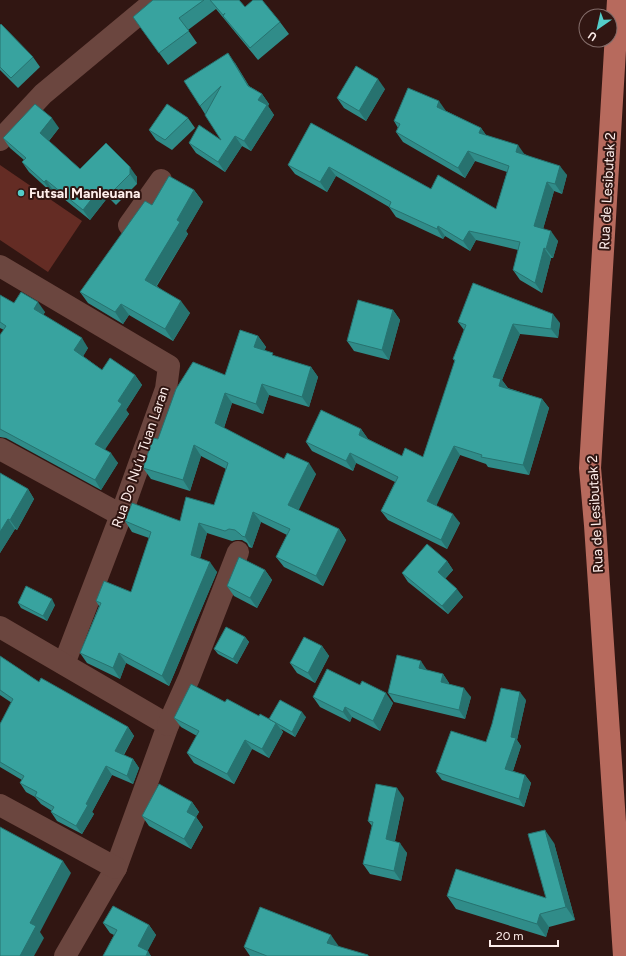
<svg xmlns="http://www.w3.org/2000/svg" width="626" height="956" font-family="Figtree,sans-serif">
	<rect width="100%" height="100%" fill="#311612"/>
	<path fill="#642c24" d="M0,165L82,221L48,272L0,240Z"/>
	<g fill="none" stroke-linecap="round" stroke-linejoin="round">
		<g stroke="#6b463f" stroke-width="22">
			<path d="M0,140L43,94L156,0"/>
			<path d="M129,225L161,180"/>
			<path d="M0,266L169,366L166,389L121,515L64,664"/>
			<path d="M0,449L121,515"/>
			<path d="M0,627L168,725L116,868L65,956"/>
			<path d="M168,725L189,678L238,552"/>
			<path d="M0,805L116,868"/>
		</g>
		<path stroke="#b76a5d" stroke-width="22" d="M618,0L590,468L595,525L624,956"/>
	</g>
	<g fill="#308c89">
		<path d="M153,0H239L245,7L280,22L289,34L258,60L216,9L188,30L197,43L168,65L133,17Z"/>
		<path d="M0,25L33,57L40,67L18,88L0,70Z"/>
		<path d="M235,63L249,86L262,94L269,104L268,106L274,115L251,151L242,146L225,172L196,153L189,143L221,140L200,106Z"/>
		<path d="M385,89L366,121L344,108L337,98Z"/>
		<path d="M446,111L481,128L486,135L567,175L562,194L554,191L543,229L558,241L553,258H551L542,293L520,280L513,270L518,250L476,240L470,251L445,236L443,239L396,217L389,207L336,176L327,192L295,174L288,165L311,123L431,189L496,209L507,172L475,161L465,178L403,142L396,132L398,128L394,121Z"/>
		<path d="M188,118L195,128L172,150L156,140L149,130Z"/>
		<path d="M59,128L49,141L80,169L106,143L137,177V184L116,205L108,197L90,220L53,190L51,192L29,172L22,162L24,160L10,148L3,138Z"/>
		<path d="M194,190L203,202L186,231L188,234L157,286L190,313L173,341L129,315L123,324L88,303L80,292L152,205Z"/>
		<path d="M0,295L14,303L45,312L43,315L88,348L83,356L102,370L135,375L142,385L126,410L129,414L104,450L118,463L101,490L6,438L0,437V335L4,330L0,328Z"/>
		<path d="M393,310L400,320L389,360L354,351L347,341Z"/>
		<path d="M458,322L560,323L558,338L520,334L502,380L508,388L542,399L549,408L529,475L488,467L486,464L460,455L436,505L460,523L447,549L388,520L381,511L395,482L356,463L353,471L312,451L306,442L361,429L368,439L402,456L423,457L455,362L453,359L464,330Z"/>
		<path d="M258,336L266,347L264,350L275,356L311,367L318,377L309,407L269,395L263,414L232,403L224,428L284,459L316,474L298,510L339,529L346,540L323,586L284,567L276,557L287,535L261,522L252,548L249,547L247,543L242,540H236L232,541L207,533L200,558L217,572L169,686L126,663L120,679L87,663L80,653L99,606L96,601L131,592L149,538L132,532L125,521H180L214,505L226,469L201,456L190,491L151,479L143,468L158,439L225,375Z"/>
		<path d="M0,473L28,489L34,499L17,530L15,529L0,553Z"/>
		<path d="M447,561L453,570L445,579L463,597L448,614L408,582L402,573Z"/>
		<path d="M265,570L272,580L257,608L234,596L227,586Z"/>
		<path d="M18,603L55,605L47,621L21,608Z"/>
		<path d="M245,637L249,642L237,664L218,654L214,649Z"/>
		<path d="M322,646L329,656L315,683L297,673L290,663Z"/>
		<path d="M0,656L39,682L128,727L134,736L124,755L133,759L139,768L133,784L112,775L92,812L94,814L82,834L57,821L51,812L52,811L41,804L35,797L26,792L20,783L22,780L0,767V724L12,703L0,695Z"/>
		<path d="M427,670L443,674L449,683V684L471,697L465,719L394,702L388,693Z"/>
		<path d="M360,685L393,703L380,731L352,717L350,722L320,707L313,697Z"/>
		<path d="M526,700L517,740L521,746L513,771L525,775L531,783L524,807L442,780L436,772L486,742Z"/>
		<path d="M225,702L259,716L270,719L306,717L295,737L281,729L283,732L269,758L252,749L234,784L194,763L187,753L197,736L181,727L174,718Z"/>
		<path d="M404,798L395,841L407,853L401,881L370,874L363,864L372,826L368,821Z"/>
		<path d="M192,802L199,812L196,817L203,827L191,849L149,826L142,816Z"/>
		<path d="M554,843L575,920L549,927L546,937L456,909L447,896L546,898Z"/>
		<path d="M103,923L149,925L156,935L147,951L151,956H103L114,935L110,933Z"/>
		<path d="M244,947H339L368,956H250Z"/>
	</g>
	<g fill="#27726f">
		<path d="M228,53L235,63L255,96L248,86Z"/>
		<path d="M378,79L385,89L366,121L359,111Z"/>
		<path d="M262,94L269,104L268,106L274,115L251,151L244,141L258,100Z"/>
		<path d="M439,101L446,111L443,117L437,107Z"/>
		<path d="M52,118L59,128L47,143L40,133Z"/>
		<path d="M481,128L488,138L479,133Z"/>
		<path d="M235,136L242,146L225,172L218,162Z"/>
		<path d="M518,145L525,155L516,152Z"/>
		<path d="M468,151L475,161L465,178L458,168Z"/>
		<path d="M560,166L567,175L562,194L555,184Z"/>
		<path d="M130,167L137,177V184L130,174Z"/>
		<path d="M329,167L336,176L327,192L320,182Z"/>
		<path d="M46,180L53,190L51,192L44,182Z"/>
		<path d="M547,182L554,191L541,236L534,226Z"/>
		<path d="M101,187L108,197L90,220L83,210Z"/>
		<path d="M194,190L203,202L186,231L188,234L153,291L145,280L177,220Z"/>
		<path d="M438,226L445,236L443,239L437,229Z"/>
		<path d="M469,231L476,240L470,251L463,241Z"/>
		<path d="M551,231L558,241L553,258L546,249Z"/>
		<path d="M544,248L551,258L542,293L535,283Z"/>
		<path d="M181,301L190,313L173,341L165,329Z"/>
		<path d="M38,302L45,312L41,319L34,309Z"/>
		<path d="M121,304L129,315L123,324L115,312Z"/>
		<path d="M393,310L400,320L389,360L382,350Z"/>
		<path d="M553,314L560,323L558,338L551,329Z"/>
		<path d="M513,324L520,334L502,380L508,389L506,395L493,377Z"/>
		<path d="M258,336L266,347L262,357L254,347Z"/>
		<path d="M82,338L88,348L81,360L74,350Z"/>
		<path d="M311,367L318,377L309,407L302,397Z"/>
		<path d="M135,375L142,385L126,410L129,414L102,454L95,444L118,401Z"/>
		<path d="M262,384L269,395L263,414L256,404Z"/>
		<path d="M225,393L232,403L222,433L215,423Z"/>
		<path d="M542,399L549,408L529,475L523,465Z"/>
		<path d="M361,429L368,439L365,444L359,435Z"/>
		<path d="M194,445L201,456L190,491L183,480Z"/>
		<path d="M454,446L460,455L434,511L427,501Z"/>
		<path d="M111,453L118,463L101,490L95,480Z"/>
		<path d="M350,453L356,463L353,471L346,461Z"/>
		<path d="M309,463L316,474L296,516L288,505Z"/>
		<path d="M28,489L34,499L17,530L10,520Z"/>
		<path d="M253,512L261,522L252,548L245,537Z"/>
		<path d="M453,514L460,523L447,549L441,540Z"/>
		<path d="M8,519L15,529L0,553V532Z"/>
		<path d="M199,523L207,533L198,566L191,555Z"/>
		<path d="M339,529L346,540L323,586L316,576Z"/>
		<path d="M447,561L453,570L443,581L438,572Z"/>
		<path d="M210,562L217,572L169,686L162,676Z"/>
		<path d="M265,570L272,580L257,608L250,598Z"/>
		<path d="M457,589L463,597L448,614L442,606Z"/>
		<path d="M52,599L55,605L47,621L43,616Z"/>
		<path d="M245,637L249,642L237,664L233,659Z"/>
		<path d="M322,646L329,656L315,683L308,673Z"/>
		<path d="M119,653L126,663L120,679L113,668Z"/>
		<path d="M421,661L427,670L419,668Z"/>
		<path d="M443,674L449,683L447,691L441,682Z"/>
		<path d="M464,688L471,697L465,719L459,710Z"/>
		<path d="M520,692L526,700L517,740L521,746L511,777L505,769L511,737Z"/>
		<path d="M386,693L393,703L380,731L373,721Z"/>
		<path d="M345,707L352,717L350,722L343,712Z"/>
		<path d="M302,712L306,717L295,737L292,732Z"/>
		<path d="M276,723L283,732L269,758L262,749Z"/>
		<path d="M128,727L134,736L121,759L115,751Z"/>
		<path d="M245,740L252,749L234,784L227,774Z"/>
		<path d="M133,759L139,768L133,784L127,776Z"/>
		<path d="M106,766L112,775L92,812L94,814L82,834L76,826L86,804Z"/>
		<path d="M525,775L531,783L524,807L519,799Z"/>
		<path d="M397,788L404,798L393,849L386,839Z"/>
		<path d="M192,802L199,812L196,817L203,827L191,849L184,839L187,812Z"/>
		<path d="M545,830L554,843L575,920L566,907Z"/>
		<path d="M400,843L407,853L401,881L394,871Z"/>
		<path d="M63,861L71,873L40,932L44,938L34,956H20L30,923Z"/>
		<path d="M540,914L549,927L546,937L537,924Z"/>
		<path d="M149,925L156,935L145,956L138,946Z"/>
		<path d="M331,935L340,948L327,943Z"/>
		<path d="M148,951L151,956H146Z"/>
	</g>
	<g fill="#38a39f" stroke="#27726f">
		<path d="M153,0H204L179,18L189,31L159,53L133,17Z"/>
		<path d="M210,0H239L245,7L253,0H262L280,22L250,48L223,16L225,13L223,15Z"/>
		<path d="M1,24L33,57L11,78L0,67V25Z"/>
		<path d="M228,53L248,86L262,94L258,100L267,105L244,141L235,136L218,162L189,143L199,125L221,140L205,115L221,86L200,106L184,81Z"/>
		<path d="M356,66L378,79L359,111L337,98Z"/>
		<path d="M408,88L439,101L437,107L481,128L479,133L518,145L516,152L560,166L555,184L547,182L534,226L551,231L546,249L544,248L535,283L513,270L520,242L469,231L463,241L438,226L437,229L389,207L391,202L329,167L320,182L288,165L311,123L431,189L438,175L496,209L509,166L468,151L458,168L396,132L400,124L394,121Z"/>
		<path d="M35,104L52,118L40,133L80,169L106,143L130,167V174L109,195L101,187L83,210L46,180L44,182L22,162L26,158L3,138Z"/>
		<path d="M167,104L188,118L165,140L149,130Z"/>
		<path d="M169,176L194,190L177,220L180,222L145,280L181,301L165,329L121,304L115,312L80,292L145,201L152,205Z"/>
		<path d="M473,283L553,314L551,329L513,324L493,377L501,379L499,386L542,399L523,465L481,457L482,455L454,446L427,501L453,514L441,540L381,511L398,477L350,453L346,461L306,442L321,410L361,429L359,435L402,456L405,448L423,457L455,360L453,359L466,325L458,322Z"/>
		<path d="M21,292L38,302L34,309L82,338L74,350L102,370L110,358L135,375L118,401L122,404L95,444L111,453L95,480L0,429V335L6,326L0,322V295L14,303Z"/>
		<path d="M358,300L393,310L382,350L347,341Z"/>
		<path d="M240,330L258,336L254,347L273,353L272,355L311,367L302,397L262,384L256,404L225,393L215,423L284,459L287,453L309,463L288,505L339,529L316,576L276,557L290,529L253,512L245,537L242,536L240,534L235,530L229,529L225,531L199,523L191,555L210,562L162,676L119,653L113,668L80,653L101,603L96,601L104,581L131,592L151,532L125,521L132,503L180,521L186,497L214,505L228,463L194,445L183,480L143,468L153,438L158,439L176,389L193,362L225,375Z"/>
		<path d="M0,473L28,489L10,520L8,519L0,532Z"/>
		<path d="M427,544L447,561L438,572L457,589L442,606L402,573Z"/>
		<path d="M239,557L265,570L250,598L227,586Z"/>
		<path d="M26,586L52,599L43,616L18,603Z"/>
		<path d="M226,627L245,637L233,659L214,649Z"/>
		<path d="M304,637L322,646L308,673L290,663Z"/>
		<path d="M397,655L421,661L419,668L443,674L441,682L464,688L459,710L388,693Z"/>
		<path d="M0,656L39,682L41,678L128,727L115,751L133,759L127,776L106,766L86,804L88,805L76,826L51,812L54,807L35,796L37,792L20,783L24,776L0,762V724L13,699L0,690Z"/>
		<path d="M327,669L360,685L362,681L386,693L373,721L345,707L343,712L313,697Z"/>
		<path d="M191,684L225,702L227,699L259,716L260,714L276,723L262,749L245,740L227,774L187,753L199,731L174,718Z"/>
		<path d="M501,688L520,692L511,737L516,738L505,769L525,775L519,799L436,772L451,731L486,742L492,724Z"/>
		<path d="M280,700L302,712L292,732L269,719Z"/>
		<path d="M159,784L192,802L187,812L196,817L184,839L142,816Z"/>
		<path d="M376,784L397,788L386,839L400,843L394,871L363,864L373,822L368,821Z"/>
		<path d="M0,827L63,861L30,923L36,926L20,956H0Z"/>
		<path d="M545,830L566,907L540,914L537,924L447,896L456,869L546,898L528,834Z"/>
		<path d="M113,906L149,925L138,946L148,951L146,956H103L117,930L103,923Z"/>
		<path d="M260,907L331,935L327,943L368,955V956H267L244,947Z"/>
	</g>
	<circle fill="#54cdc9" stroke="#311612" stroke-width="1.5" cx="21" cy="193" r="4"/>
	<g text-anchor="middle" stroke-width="4" stroke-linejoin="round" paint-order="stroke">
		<g font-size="14" fill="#feeeeb" stroke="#311612">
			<text transform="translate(607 191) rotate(-87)" y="5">Rua de Lesibutak 2</text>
			<text transform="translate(140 457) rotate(-71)" y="5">Rua Do Nu’u Tuan Laran</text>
			<text transform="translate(595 514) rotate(-93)" y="5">Rua de Lesibutak 2</text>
		</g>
		<g font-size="14" font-weight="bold" fill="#feeeeb" stroke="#311612" text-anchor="start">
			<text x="29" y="198">Futsal Manleuana</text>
		</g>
	</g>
	<g transform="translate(598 28) rotate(214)"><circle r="19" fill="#311612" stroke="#836c69"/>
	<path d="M0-3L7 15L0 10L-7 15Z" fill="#54cdc9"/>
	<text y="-6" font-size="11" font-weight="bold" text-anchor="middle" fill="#feeeeb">U</text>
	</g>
	<path d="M490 940v6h68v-6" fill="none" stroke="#feeeeb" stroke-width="2"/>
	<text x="496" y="940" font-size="12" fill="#feeeeb" stroke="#311612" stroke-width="3" paint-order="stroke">20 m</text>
</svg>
